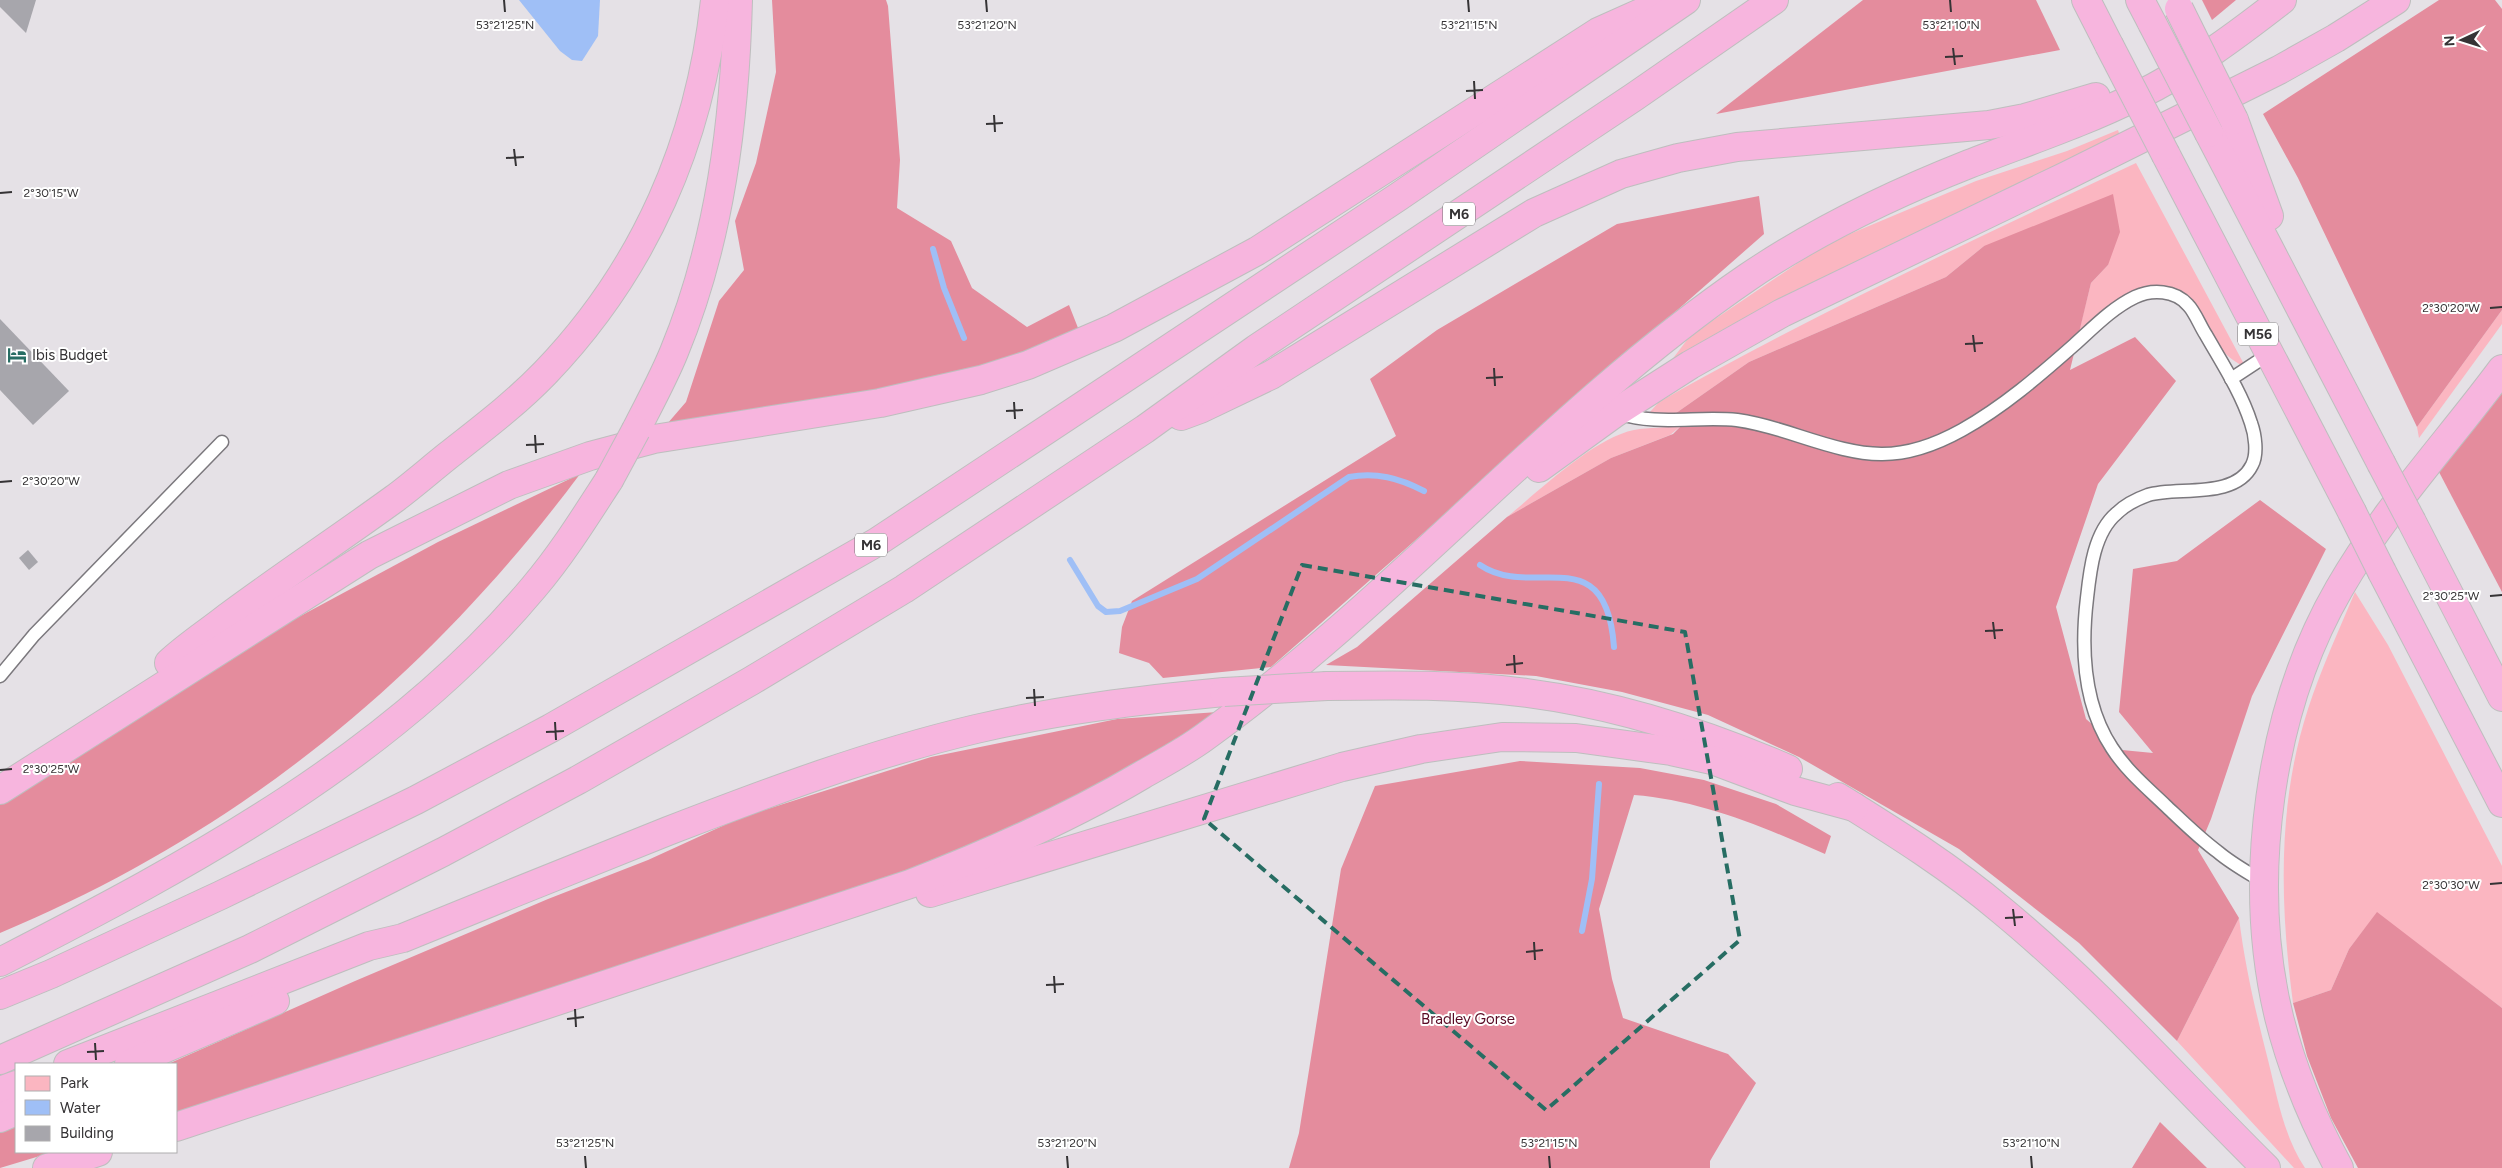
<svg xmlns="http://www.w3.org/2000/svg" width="2502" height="1168" font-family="Figtree,sans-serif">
	<rect width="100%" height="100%" fill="#e5e1e6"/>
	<g fill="#fbb6c1">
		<path d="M2118,130L2120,136L1675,363L1671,361L1690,336L1826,244L1976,181L2067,151Z"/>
		<path d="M2136,163L2245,366C2205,354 2188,266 2144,289C2121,301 2099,320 2078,335L2091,283L2108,265L1984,246L1946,277L1749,362L1669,418L1654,416L1650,412L1659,402C1814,314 1975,239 2136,163Z"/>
		<path d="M2502,310V324L2419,438L2417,427Z"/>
		<path d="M1681,426L1670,435L1611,458L1507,517C1540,490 1594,438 1634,430C1649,427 1666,428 1681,426Z"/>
		<path d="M2355,592L2388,645L2502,866V1008L2377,913L2349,949L2331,990L2293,1003C2280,905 2277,804 2308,709C2321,669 2339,630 2355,592Z"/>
		<path d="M2239,918C2245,967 2256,1013 2268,1060C2277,1096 2284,1137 2305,1168H2294L2177,1041Z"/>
	</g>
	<g fill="#e48c9d">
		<path d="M772,0H886L888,6L900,160L897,208L951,241L972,288L1027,327L1069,305L1080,333L970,372L661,431L686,402L719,301L744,270L735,221L756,163L776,72Z"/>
		<path d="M1863,0H2036L2060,50L1716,114Z"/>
		<path d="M2202,0H2236L2212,20Z"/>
		<path d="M2439,0H2495L2502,9V310L2417,427L2298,178L2263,114Z"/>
		<path d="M2113,194L2120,232L2108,265L2091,283L2070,370L2135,337L2176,381L2098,484L2056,607L2086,719L2122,750L2153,753L2119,712L2133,569L2177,561L2260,500L2326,549L2252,696L2211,819L2198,850L2239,918L2177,1041L2079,943L1959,849L1799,757L1708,715L1622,692L1536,676L1326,665L1357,647L1507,517L1611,458L1673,434L1681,426L1669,418L1749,362L1946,277L1984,246Z"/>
		<path d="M1759,196L1764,234L1271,667L1163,678L1149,663L1119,653L1122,627L1132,601L1396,436L1370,379L1437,330L1617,224Z"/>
		<path d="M2502,382V592L2439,472Z"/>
		<path d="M580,474C426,680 239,833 0,933V801L267,634L438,542Z"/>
		<path d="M1218,712L1174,742L1082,794L930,865L176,1112V1064H168L355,981L548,899L648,860L742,817L931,757L1117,719Z"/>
		<path d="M1520,761L1640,768L1704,780L1776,804L1831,836L1825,854C1764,827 1700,800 1634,795L1599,909L1612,979L1623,1018L1728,1054L1756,1083L1710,1161V1168H1289L1299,1133L1341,869L1375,786Z"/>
		<path d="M2377,912L2502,1008V1168H2358L2331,1118L2307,1056L2293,1003L2331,990L2349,949Z"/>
		<path d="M2160,1122L2207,1168H2132Z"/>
		<path d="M16,1127V1152H53L0,1168V1133Z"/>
	</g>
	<path fill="#9fbff6" d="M519,0H600L598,36L582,61L572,60L560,51Z"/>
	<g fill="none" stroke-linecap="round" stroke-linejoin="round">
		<g stroke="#9fbff6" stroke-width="6">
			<path d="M933,249L944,288L964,338"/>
			<path d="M1070,560L1098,606L1106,612L1120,611L1197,579L1349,477C1376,472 1399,478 1424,491"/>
			<path d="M1480,565C1533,601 1606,536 1614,647"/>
			<path d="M1582,931L1592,879L1599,784"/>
		</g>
	</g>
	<g fill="#a7a6ac">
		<path d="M0,0H36L26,33L0,7Z"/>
		<path d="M0,319L69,391L33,425L0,390Z"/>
		<path d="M28,550L38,562L29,570L19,558Z"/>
	</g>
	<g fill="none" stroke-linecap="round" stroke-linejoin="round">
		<g stroke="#7b787d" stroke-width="15">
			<g id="lane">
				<path d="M2231,379L2269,354"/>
				<path d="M1618,413C1656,426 1697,416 1737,420C1758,423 1778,429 1799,436C1864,457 1899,465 1962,430C2003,407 2039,376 2074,345C2093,328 2112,308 2135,297C2152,289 2175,290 2188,305C2195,312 2200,326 2206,335C2222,363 2241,392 2251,423C2255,434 2258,454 2252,465C2235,500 2177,486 2148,495C2137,499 2125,505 2117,513C2094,532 2090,570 2087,598C2081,648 2083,704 2112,748C2126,770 2146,787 2165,805C2182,821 2199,838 2218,852C2232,864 2249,873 2265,883"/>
				<path d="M0,676L34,635L222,442"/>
			</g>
		</g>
		<g stroke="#bebebe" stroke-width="30">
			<g id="highway">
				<path d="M2086,0L2109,45"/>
				<path d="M2140,0L2152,23"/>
				<path d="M2234,120L2269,216"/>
				<path d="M2209,133L2381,463"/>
				<path d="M2166,155L2352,512"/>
				<path d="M1181,416L1200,409L1271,375L1534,213L1621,174L1678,158L1737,147L1989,125L2025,118L2096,97"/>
				<path d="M636,430C649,404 663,379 674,352C720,241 735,119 738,0"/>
				<path d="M1539,468L1615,413L1690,365L1782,313L2066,176L2279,70L2336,38L2396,0"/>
				<path d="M2412,522L2502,697"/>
				<path d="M2382,572L2502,803"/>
				<path d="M169,663C187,646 209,632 229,616C283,576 339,539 394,499C413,485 431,469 450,454C483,428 516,403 545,373C645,269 700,141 715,0"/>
				<path d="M1327,686C1394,685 1461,684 1527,693C1618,705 1705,733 1788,769"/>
				<path d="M0,790L369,555L509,485L590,456L654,439L880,403L981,380L1028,365L1114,328L1257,251L1598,32L1656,6"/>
				<path d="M1838,797C1894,832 1949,866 2000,909C2096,988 2178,1081 2266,1168"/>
				<path d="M930,893L1342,767L1421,749L1502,737L1576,738L1671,751L1712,760L1795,791L1854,807"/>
				<path d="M0,962C193,863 393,756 534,587C562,554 585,517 609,480"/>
				<path d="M0,995L51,974L221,895L416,800L551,728L877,542L1398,197L1686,0"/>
				<path d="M0,1060L250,949L443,852L578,780L751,681L904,589L1145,429L1256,349L1634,97L1774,0"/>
				<path d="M68,1064L369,946L403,938C491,902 580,866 668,831C769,792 870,754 976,729C1057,710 1140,700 1224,692"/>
				<path d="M129,1064L275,1001"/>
				<path d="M0,1091L16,1085"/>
				<path d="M0,1118L16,1111"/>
				<path d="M176,1127L910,884C990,853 1068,819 1142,775C1163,763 1186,751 1206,736C1399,597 1552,411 1748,277C1816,231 1893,194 1969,164C2025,142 2083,123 2137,96C2189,71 2237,35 2282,0"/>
				<path d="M47,1168L98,1152"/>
				<path d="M2339,1168C2313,1120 2292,1069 2279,1017C2246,880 2269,710 2339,589C2385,509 2448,442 2502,369"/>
			</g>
		</g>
		<use href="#lane" stroke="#fff" stroke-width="12"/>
		<use href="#highway" stroke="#f7b5de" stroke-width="28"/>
		<g stroke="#bebebe" stroke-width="30" stroke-linecap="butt">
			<g id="highway-bridge">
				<path d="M2179,9L2234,120"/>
				<path d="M2152,23L2209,133"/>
				<path d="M2109,45L2166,155"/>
				<path d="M2381,463L2412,522"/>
				<path d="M609,480L636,430"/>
				<path d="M2352,512L2382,572"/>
				<path d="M1224,692L1327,686"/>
			</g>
		</g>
		<use href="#highway-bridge" stroke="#f7b5de" stroke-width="28"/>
	</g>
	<path fill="none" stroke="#276d63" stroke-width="4" stroke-dasharray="10 6" stroke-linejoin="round" d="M1302,565L1685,632L1740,940L1546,1110L1204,819Z"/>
	<path fill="none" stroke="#353335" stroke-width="2" d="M504,0L505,12M986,0L987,12M1468,0L1469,12M1950,0L1951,12M1953,48L1955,65M1945,57L1963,56M1474,81L1475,99M1466,91L1483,90M994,115L995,132M986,124L1003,123M514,149L516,166M506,158L524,157M0,193L12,192M2490,308L2502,307M1973,335L1975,352M1965,344L1983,343M1494,368L1495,386M1486,378L1503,377M1014,402L1015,419M1006,411L1023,410M535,435L536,453M526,445L544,444M0,482L12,481M2490,596L2502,595M1993,622L1995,639M1985,631L2003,630M1514,655L1515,673M1506,665L1523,663M1034,689L1035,706M1026,698L1044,697M555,722L556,740M546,732L564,731M0,770L12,769M2490,884L2502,883M2013,909L2015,926M2005,918L2023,917M1534,942L1535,960M1526,952L1543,950M1054,976L1055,993M1046,985L1064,984M575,1009L576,1027M567,1019L584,1017M95,1043L96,1060M87,1052L104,1051M585,1156L586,1168M1067,1156L1068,1168M1549,1156L1550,1168M2031,1156L2032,1168"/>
	<defs>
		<g id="hotel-bare" transform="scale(1.5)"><path d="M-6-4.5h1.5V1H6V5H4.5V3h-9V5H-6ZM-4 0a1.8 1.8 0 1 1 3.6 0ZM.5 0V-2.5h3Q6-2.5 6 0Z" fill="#276d63" stroke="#fff" stroke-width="2.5" paint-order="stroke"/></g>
	</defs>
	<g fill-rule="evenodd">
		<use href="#hotel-bare" x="17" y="355"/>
	</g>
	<g text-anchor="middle" stroke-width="4" stroke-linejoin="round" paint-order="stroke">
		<g fill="#fff" stroke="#727072" stroke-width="1">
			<rect x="1443" y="202.5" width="32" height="23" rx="4"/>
			<rect x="2238" y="322.5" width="40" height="23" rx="4"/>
			<rect x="855" y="533.5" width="32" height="23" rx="4"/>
		</g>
		<g font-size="14" font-weight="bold" fill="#353335">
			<text x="1459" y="219">M6</text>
			<text x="2258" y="339">M56</text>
			<text x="871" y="550">M6</text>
		</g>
		<g font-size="15" fill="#353335" stroke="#fff" text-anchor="start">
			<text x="32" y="360">Ibis Budget</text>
		</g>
		<g font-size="15" fill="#5a0b25" stroke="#fff">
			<text x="1468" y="1024">Bradley Gorse</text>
		</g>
	</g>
	<g font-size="12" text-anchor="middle" fill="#353335" stroke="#fff" stroke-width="4" stroke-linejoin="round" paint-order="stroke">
		<text x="505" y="29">53°21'25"N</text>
		<text x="987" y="29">53°21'20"N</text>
		<text x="1469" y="29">53°21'15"N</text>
		<text x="1951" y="29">53°21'10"N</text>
		<text x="51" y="197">2°30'15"W</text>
		<text x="2451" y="312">2°30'20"W</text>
		<text x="51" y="485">2°30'20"W</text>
		<text x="2451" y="600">2°30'25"W</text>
		<text x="51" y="773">2°30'25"W</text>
		<text x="2451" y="889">2°30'30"W</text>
		<text x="585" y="1147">53°21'25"N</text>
		<text x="1067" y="1147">53°21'20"N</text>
		<text x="1549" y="1147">53°21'15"N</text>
		<text x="2031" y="1147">53°21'10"N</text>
	</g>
	<rect x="15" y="1063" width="162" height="90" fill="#ffffff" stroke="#aeadae"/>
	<rect x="25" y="1076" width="25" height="15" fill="#fbb6c1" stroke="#aeadae"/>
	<text x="60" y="1088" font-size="15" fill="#353335">Park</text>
	<rect x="25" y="1100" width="25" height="15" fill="#9fbff6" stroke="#aeadae"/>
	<text x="60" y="1113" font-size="15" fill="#353335">Water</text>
	<rect x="25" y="1126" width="25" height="15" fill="#a7a6ac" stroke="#aeadae"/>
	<text x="60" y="1138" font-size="15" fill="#353335">Building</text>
	<g transform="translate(2462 40) rotate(266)" stroke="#ffffff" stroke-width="4" paint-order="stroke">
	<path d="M0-4L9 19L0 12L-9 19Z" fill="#353335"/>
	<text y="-8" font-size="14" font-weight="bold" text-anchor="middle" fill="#353335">N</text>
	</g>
</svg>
